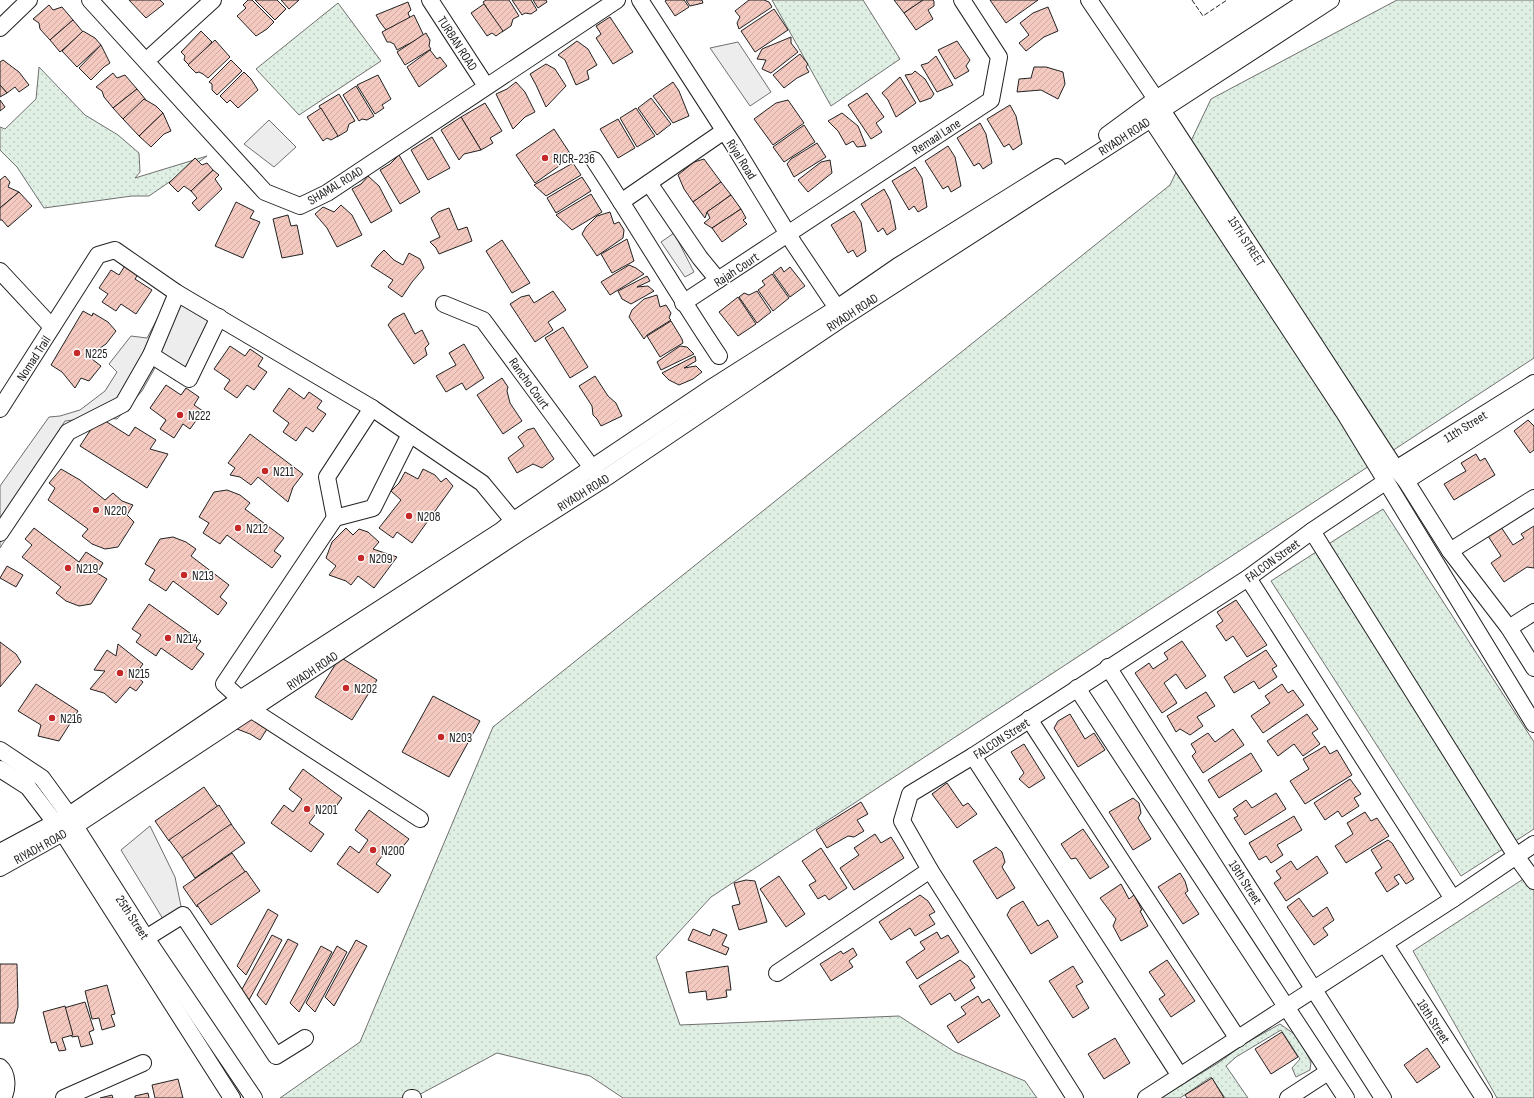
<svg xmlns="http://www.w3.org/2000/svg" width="1534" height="1098" font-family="'Sofia Sans Condensed',sans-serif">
	<defs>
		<pattern id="green-dots" width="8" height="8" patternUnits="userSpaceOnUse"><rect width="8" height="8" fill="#e0efe3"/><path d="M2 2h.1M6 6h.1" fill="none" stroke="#c0cdc2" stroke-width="1.8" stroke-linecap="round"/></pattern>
		<pattern id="building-hatch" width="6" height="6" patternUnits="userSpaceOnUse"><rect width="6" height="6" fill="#f3c9c0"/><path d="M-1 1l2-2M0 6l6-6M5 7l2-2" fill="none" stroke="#d0aca5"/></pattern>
	</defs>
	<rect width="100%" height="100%" fill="#fff"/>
	<g fill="url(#green-dots)" stroke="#6f6f6f">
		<path d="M772,0H863L900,59L831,106Z"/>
		<path d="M1397,0H1534V358L711,897L656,957L680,1025L899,1016L955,1052L1025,1081L1037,1098H623L590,1076L497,1053L413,1098H280L360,1042L493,727L1170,185L1211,99Z"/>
		<path d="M338,3L381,61L299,115L256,69Z"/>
		<path d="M39,67L85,115L118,135L139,153L140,172L135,178L207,156L149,196H132L44,208L17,167L0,150V127L5,129L36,99Z"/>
		<path d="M1383,509L1534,742V829L1461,876L1271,581Z"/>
		<path d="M1534,872V1098H1497L1413,951Z"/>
		<path d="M1280,1024L1297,1036L1311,1062L1310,1070L1296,1077L1292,1068L1300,1059L1281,1030L1236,1057L1226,1066L1248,1098H1225L1211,1077L1180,1098H1160L1218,1063L1244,1044Z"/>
	</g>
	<g fill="#ededed" stroke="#6f6f6f">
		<path d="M738,42L771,92L750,106L710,48Z"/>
		<path d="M269,120L296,147L274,167L244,144Z"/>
		<path d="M674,233L694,272L685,277L661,242Z"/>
		<path d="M170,295L219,311L197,349L176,381L156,366L142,391L117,419L99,417L65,421L19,492L16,523L0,548V486L49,417L60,416L80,410L105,391L117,372L109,364L131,336L147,338Z"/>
		<path d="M150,826L175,877L182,911L163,919L121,850Z"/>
	</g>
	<g fill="url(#building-hatch)" stroke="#222">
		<path d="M129,0H160L164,4L146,18Z"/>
		<path d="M248,0H252L274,22L267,29L256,36L237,16L246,8L243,5Z"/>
		<path d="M255,0H277L286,9L275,20Z"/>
		<path d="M281,0H299L289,9Z"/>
		<path d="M486,0H509L519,16L513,19L511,26L502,32L483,2Z"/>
		<path d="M512,0H531L537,10L531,14L525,13L522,15Z"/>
		<path d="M533,0H546L547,2L538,8Z"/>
		<path d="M667,0H684L689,7L675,16L665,1Z"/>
		<path d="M686,0H702L703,3L690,6Z"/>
		<path d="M749,0H764L769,2L772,7L739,29L737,23L740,17L735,11Z"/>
		<path d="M894,0H923L904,13Z"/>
		<path d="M923,0H933L934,1V6L928,10L933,19L916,30L904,13Z"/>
		<path d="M990,0H1038L1006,23Z"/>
		<path d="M408,2L411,10L408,13L410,18L386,30L380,22L376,15Z"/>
		<path d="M484,4L503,31L496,36L492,33L487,36L471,13Z"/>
		<path d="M49,5L53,10L62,7L73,20L50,40L40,29L39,23L33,19Z"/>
		<path d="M1048,7L1058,31L1044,37L1026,51L1019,43L1029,35L1020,23L1033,13Z"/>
		<path d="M774,9L788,30L755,52L741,31Z"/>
		<path d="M414,15L424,36L397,50L394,44L390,42H387L382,32Z"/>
		<path d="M610,17L633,52L613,64L596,38L601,34L596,26Z"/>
		<path d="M73,20L83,32L60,52L50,40Z"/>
		<path d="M83,31L95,38L101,45L77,67L62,51Z"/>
		<path d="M201,31L212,42L190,66L184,60L185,56L181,52Z"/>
		<path d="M426,33L430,40L429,46L431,49L405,65L397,52Z"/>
		<path d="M791,37V43L798,52L771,73L762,69L766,60L757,59L762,49Z"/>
		<path d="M215,40L230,57L208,78L203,74L199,72L196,73L188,65Z"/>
		<path d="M577,41L588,49L597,65L587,71L589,79L576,85L565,60L558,55Z"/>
		<path d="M957,41L970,60L966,66L969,71L955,79L938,50Z"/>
		<path d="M101,45L110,63L104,67L91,80L79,68Z"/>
		<path d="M430,50L437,59L440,57L447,66L419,87L407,67Z"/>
		<path d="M800,54L808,64L806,67L809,72L797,78L784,88L773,75Z"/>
		<path d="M936,56L953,85L937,92L921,65L928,63Z"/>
		<path d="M3,60L19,72L29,85L19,92L15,87L7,93L0,85V62Z"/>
		<path d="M231,60L242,71L217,95L212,90V84L209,82Z"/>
		<path d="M546,64L555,69L566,86L546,107L536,85L530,74Z"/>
		<path d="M1034,67H1046L1063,72L1065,84L1058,99L1041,90L1017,92L1019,79L1031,78Z"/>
		<path d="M915,71L925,79L934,94L931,98L920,102L905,75L912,74Z"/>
		<path d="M244,72L251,79L258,90L238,108L230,100L227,103L220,96Z"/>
		<path d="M113,73L117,78L125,75L137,89L113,108L104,97L102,91L96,87Z"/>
		<path d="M378,75L391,99L382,105L384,108L375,114L357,85Z"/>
		<path d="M900,77L916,103L896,117L888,100L882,93Z"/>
		<path d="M516,82L525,92L535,112L525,117L513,129L496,94L507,89Z"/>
		<path d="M673,82L679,91L689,116L673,123L653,96Z"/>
		<path d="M0,85L7,93L0,97Z"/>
		<path d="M356,86L374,116L367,120L362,119L359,121L343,95Z"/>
		<path d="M137,89L146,100L123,119L113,108Z"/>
		<path d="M867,93L884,117L876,123L882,132L871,139L848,105Z"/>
		<path d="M339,94L355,121L349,124L347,131L337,137L319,106Z"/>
		<path d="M651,98L671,124L657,135L638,108Z"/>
		<path d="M144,99L156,106L163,113L139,136L123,119Z"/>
		<path d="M0,100L5,107L0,111Z"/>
		<path d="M788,100L804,123L773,145L754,119L776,103Z"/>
		<path d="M485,103L502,131L490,138L493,143L481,150L461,117Z"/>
		<path d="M1010,105L1016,116L1022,144L1013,150L1009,144L1004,147L987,119Z"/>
		<path d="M321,108L338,136L331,140L327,138L323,141L307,117Z"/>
		<path d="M636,108L655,136L637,147L620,118Z"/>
		<path d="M163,113L171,131L164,134L151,147L139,136Z"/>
		<path d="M842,113L858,126L866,146L857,147L853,141L846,145L838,131L828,121Z"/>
		<path d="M461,117L481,150L464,154L459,160L441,130Z"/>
		<path d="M618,119L635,148L618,158L600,129Z"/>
		<path d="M980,123L986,134L992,163L983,169L979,163L974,166L957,138Z"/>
		<path d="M804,125L815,142L784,162L773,147Z"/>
		<path d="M554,129L575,161H566L535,183L516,155Z"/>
		<path d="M432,137L450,168L428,180L411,150Z"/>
		<path d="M817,143L826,157L794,177L787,164L791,159Z"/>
		<path d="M948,146L955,157L961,186L951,192L948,186L943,189L925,161Z"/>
		<path d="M399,155L420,192L400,204L380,170L390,164Z"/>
		<path d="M195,158L202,165L207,163L213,170L191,191L184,186L178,192L169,183Z"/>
		<path d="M704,159L721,182L693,202L684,189L678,175L694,162Z"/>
		<path d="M830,160L832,173L808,192L798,180L821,162Z"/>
		<path d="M573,163L581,175L546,196L534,185Z"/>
		<path d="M915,167L922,178L927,207L918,212L914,206L909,210L892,181Z"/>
		<path d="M213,170L219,175L215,179L222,189L199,211L192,203L197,198L191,191Z"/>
		<path d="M5,176L10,182L8,187L19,192L0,208V180Z"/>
		<path d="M368,176L379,186L392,211L371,223L352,189L361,184Z"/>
		<path d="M582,177L591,191L556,213L547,198Z"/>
		<path d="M721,182L731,195L707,212L705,218L693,202Z"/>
		<path d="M884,189L890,200L896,229L887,235L883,228L878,232L861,204Z"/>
		<path d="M19,192L32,206L8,227L2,220H0V208Z"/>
		<path d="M591,194L602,212L572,230L556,215Z"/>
		<path d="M731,195L741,209L712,228L704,223L710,218L707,212Z"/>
		<path d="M236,202L254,211L250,218L260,222L243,258L215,246Z"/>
		<path d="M341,205L352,215L362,235L337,247L327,228L315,214L323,207L334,212Z"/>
		<path d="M449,208L458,230L467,227L472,241L439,254L436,248L430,242L440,237L431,218L438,212Z"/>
		<path d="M741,209L746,218L743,220L747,224L722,242L712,228Z"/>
		<path d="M854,211L861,222L866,251L857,257L853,250L848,253L831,225Z"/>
		<path d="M610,212L614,224L619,222L624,230L623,238L597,256L582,234L586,227L597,216Z"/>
		<path d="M288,215L291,226L297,225L303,254L282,258L273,219Z"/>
		<path d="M627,239L634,261L612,273L601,254Z"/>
		<path d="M502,240L530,283L512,293L486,251Z"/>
		<path d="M384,250L394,260L403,265L409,253L420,259L424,268L412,282L402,297L388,287L393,280L371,266L377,257Z"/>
		<path d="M128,261L141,270L135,279L152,290L136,314L121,304L116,311L102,302L108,294L99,288L111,270L119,275Z"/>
		<path d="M629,265L636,268L644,274L610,295L601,282Z"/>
		<path d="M781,267L784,272L790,267L805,286L790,297L773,273Z"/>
		<path d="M772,274L789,298L773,311L758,290L765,285L762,281Z"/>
		<path d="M647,276L650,281L637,287L648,286L654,291L631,304L622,299L618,291Z"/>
		<path d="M553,291L566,310L548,322L553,330L535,342L510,304L521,297L529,295L534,303Z"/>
		<path d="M757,291L771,312L757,323L739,297L744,293L749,295Z"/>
		<path d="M657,295L660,307L666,305L671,313L669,318L671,320L647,335L644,339L629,317L632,310L644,299Z"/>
		<path d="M738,297L756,324L738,336L719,312Z"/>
		<path d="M83,311L92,316L93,313L108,322L116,331L106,344L100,348L92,359L101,366L89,381L81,378L75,388L62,372L51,365Z"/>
		<path d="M404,313L415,334L422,330L429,344L425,348L427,355L414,364L388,325L393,319Z"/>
		<path d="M671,321L682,339L683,343L660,357L647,336Z"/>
		<path d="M563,327L588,367L570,378L545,338Z"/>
		<path d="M464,344L484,378L466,390L462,383L446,392L436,376L456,365L449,353Z"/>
		<path d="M230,346L245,356L250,349L263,358L258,366L267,372L254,390L247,385L237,398L224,389L230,380L214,369Z"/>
		<path d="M680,346L687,347L694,354L661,370L657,362Z"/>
		<path d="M695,356L696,361L684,368L696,366L702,372L693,379L679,385L669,380L662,373Z"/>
		<path d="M595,376L608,396L616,403L622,416L601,426L597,419L593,415L592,406L579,386Z"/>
		<path d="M502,378L508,387L507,391L510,403L522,421L503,434L477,395Z"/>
		<path d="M166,385L181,395L186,388L199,397L194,405L203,411L190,429L183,424L174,438L160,429L166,420L150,408Z"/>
		<path d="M289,388L304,399L309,392L322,401L317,408L326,414L313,432L306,427L296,441L283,432L289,423L273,411Z"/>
		<path d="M99,417L129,436L135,427L156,440L150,449L168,454L147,488L80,446Z"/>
		<path d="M1528,420L1534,426V450L1530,453L1514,431Z"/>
		<path d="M534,428L554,459L542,468L533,464L517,473L508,458L524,446L518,437L527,430Z"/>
		<path d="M250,434L303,474L293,487L288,502L258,477L251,485L240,477L230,475L235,468L228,463Z"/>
		<path d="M1476,454L1480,461L1485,458L1495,475L1454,500L1444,484L1466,471L1461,463Z"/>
		<path d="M61,469L80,480L105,500L113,493L122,501L133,505L127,515L134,522L118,547L105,549L92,544L82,536L88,529L48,500L55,488L49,483Z"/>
		<path d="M423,469L435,475L441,482L446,478L453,486L412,543L397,532L393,538L379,528L401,500L391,491L399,483L405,472L418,479Z"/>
		<path d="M227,490L240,495L250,503L245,509L284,538L274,551L281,556L272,568L227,535L220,544L203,533L209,523L199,517L214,492Z"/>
		<path d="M1534,526V568L1527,567L1504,582L1491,563L1501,556L1488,536L1501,527L1513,545L1524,538L1521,534Z"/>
		<path d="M34,528L79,562L86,552L103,563L97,573L107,579L91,604L79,606L66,601L56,593L61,587L22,557L32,545L25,539Z"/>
		<path d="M346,528L353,535L359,529L368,532L379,542L373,549L397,557L374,588L358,576L351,585L346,581L329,575L336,566L326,558L332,542Z"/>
		<path d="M173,537L186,542L196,549L191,556L229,585L220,597L227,603L218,615L173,581L166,591L149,580L155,570L145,564L160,539Z"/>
		<path d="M7,566L23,575L16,587L0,578Z"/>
		<path d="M1236,600L1267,645L1247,657L1233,636L1226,641L1216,626L1223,621L1217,612Z"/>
		<path d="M149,604L201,641L196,648L204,654L192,670L161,648L156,656L136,642L141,635L132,629Z"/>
		<path d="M1182,641L1206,676L1186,689L1176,674L1164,683L1177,703L1162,713L1135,673L1149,663L1153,669L1168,659L1164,653Z"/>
		<path d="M0,642L16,654L21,662L0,687Z"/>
		<path d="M118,644L143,664L135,675L143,682L136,691L130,687L116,703L104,693L90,689L105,671L94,670L107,650L116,656Z"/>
		<path d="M1266,650L1277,666L1272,669L1277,677L1259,689L1254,681L1234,693L1224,677Z"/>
		<path d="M340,657L377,680L352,720L315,697Z"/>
		<path d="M36,684L78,711L59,741L38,736L41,725L18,711Z"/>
		<path d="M1282,684L1288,693L1293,690L1304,705L1263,733L1251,716L1270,703L1265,696Z"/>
		<path d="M1206,692L1215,706L1197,717L1203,726L1190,735L1180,729L1176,732L1167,716Z"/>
		<path d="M433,696L480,721L449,777L402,752Z"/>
		<path d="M249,712L269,726L260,740L250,734L237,729Z"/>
		<path d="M1070,714L1085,739L1094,733L1105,750L1078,767L1054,728L1058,721Z"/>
		<path d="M1307,714L1318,729L1312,733L1320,744L1303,756L1294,744L1278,756L1267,741Z"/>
		<path d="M1233,729L1244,745L1203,773L1192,756L1196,752L1191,744L1208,733L1215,742Z"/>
		<path d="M1024,744L1045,778L1029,788L1019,779L1024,773L1011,752Z"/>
		<path d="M1325,746L1330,754L1337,750L1352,775L1305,804L1290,781L1309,769L1303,759Z"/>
		<path d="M1251,753L1262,771L1219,798L1208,780Z"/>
		<path d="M303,769L342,798L331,814L321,807L309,823L324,834L311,852L271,823L284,805L293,812L302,799L289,789Z"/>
		<path d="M1350,779L1361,794L1354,798L1359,806L1342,817L1338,811L1325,820L1314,803Z"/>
		<path d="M947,783L963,806L968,803L977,814L957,828L932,794Z"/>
		<path d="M204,787L218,807L169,841L155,821Z"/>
		<path d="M1276,793L1286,809L1245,835L1234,818L1238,816L1233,809L1246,800L1252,808Z"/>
		<path d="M1133,798L1139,803L1141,813L1138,818L1151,839L1133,850L1109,812Z"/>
		<path d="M861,802L868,814L857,820L864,831L854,837L848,836L827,848L816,830Z"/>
		<path d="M219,805L232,825L183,859L169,840Z"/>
		<path d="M369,810L409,839L397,854L388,848L376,864L391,875L378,893L337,864L350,846L359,853L368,840L355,830Z"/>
		<path d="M1365,812L1371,821L1377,818L1389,836L1346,863L1335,846L1353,834L1347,823Z"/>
		<path d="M1294,816L1302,830L1277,845L1283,855L1271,863L1266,856L1259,860L1249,843Z"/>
		<path d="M231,824L245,843L195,878L182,858Z"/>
		<path d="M1083,829L1109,867L1090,879L1076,858L1071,859L1061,844Z"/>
		<path d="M875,834L881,843L891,837L904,858L854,890L840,868L859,855L854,848Z"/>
		<path d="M1388,840L1392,843L1414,879L1406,884L1399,874L1394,877L1399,884L1387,892L1375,873L1382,868L1371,850Z"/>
		<path d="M996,847L1002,852L1005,862L1002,867L1015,888L997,899L973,861Z"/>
		<path d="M821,848L847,888L829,900L825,895L818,899L809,885L816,881L802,861Z"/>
		<path d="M232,853L246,873L197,907L183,887Z"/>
		<path d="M1317,856L1328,873L1286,901L1274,883L1281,878L1276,871L1291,861L1297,870Z"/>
		<path d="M246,871L260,891L211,925L197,905Z"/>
		<path d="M1180,873L1185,881L1188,891L1185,893L1199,914L1183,924L1158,887Z"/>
		<path d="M779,876L805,914L786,927L760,889Z"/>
		<path d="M746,880L755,881L767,922L739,930L732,906L740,904L734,883Z"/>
		<path d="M1121,884L1129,899L1134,895L1142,910L1140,911L1148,926L1121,941L1113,926L1116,919L1100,898Z"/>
		<path d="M920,895L928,901L935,912L929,915L935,924L915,936L910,928L891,940L879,922Z"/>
		<path d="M1299,898L1313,917L1327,907L1334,920L1323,928L1328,935L1314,945L1287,907Z"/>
		<path d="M1023,901L1038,926L1048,920L1058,937L1031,954L1007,915L1011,908Z"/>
		<path d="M268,909L278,915L246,975L237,966Z"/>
		<path d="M693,929L710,936L713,929L727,935L722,945L729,948L726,955L688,940Z"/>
		<path d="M937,932L941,939L948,935L959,952L917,979L906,962L925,949L920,942Z"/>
		<path d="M272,935L282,940L249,1000L241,991Z"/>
		<path d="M288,939L298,944L266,1005L257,995Z"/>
		<path d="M356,940L367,946L334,1006L325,997Z"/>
		<path d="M321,946L332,952L299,1012L290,1003Z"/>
		<path d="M337,946L347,952L315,1012L306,1003Z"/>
		<path d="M853,948L857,955L849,961L853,967L831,981L820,964L841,951L843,954Z"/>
		<path d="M960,960L968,966L975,977L970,980L975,988L955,1001L950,993L931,1005L919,986Z"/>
		<path d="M1167,960L1195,1001L1171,1017L1159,999L1165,995L1149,972Z"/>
		<path d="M0,964H17L18,1007L14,1023H0Z"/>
		<path d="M728,966L731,990H726L727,997L707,1000L706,991L689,993L686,972Z"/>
		<path d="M1073,966L1083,982L1076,986L1089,1008L1073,1018L1049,981Z"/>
		<path d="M107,985L115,1014L111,1015L115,1026L102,1030L99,1018L92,1019L85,991Z"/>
		<path d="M978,996L982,1003L989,999L1000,1016L958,1043L947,1026L966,1014L961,1007Z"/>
		<path d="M85,1002L94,1030L89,1032L93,1044L81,1047L78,1036L72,1037L64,1008Z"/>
		<path d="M65,1006L73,1035L62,1038L66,1050L59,1051L56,1042L51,1043L43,1012Z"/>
		<path d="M1282,1032L1298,1057L1271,1074L1255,1049Z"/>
		<path d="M1115,1038L1130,1063L1104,1079L1088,1054Z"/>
		<path d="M1427,1048L1440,1067L1417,1083L1404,1065Z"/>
		<path d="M1212,1078L1224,1098H1187L1185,1095Z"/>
		<path d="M178,1079L183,1098H155L152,1085Z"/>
		<path d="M148,1093L149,1098H135V1096Z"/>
		<path d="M112,1095L113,1098H100Z"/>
	</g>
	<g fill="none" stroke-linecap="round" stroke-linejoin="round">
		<g stroke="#222" stroke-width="18">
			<g id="minor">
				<path d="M90,0L265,192L300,206L327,193L617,0"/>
				<path d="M430,0L486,86"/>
				<path d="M640,0L733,144L794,244L843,317"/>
				<path d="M1089,0L1156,99L1162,110L1396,469L1406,481L1450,551L1509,628L1534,668"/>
				<path d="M0,28L29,0"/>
				<path d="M146,61L213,0"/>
				<path d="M1151,119L1345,414L1534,724"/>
				<path d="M1107,135L1156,99L1308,0"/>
				<path d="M594,160C637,225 676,292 719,356"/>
				<path d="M649,183L700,258L718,280"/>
				<path d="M621,202L724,131"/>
				<path d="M0,271L52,327"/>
				<path d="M683,303L991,100L999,57L962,0"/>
				<path d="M444,304L483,320L598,476"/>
				<path d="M151,355L189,379L219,317"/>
				<path d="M372,408L327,477L335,518L373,508L410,434"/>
				<path d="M0,409L98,255L115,250L177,293L372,408L410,434L482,483L520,529"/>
				<path d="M1396,469L1534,383"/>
				<path d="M1406,481L1534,399"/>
				<path d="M335,518L224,684L252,710L420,819"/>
				<path d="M1312,531L1516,856L1534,881"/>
				<path d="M0,533L68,432L123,404L151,355L177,293"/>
				<path d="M1450,551L1534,498"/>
				<path d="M1248,578L1453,899"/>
				<path d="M1509,628L1534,612"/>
				<path d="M1108,667L1383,1098"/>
				<path d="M1077,688L1346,1098"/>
				<path d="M1029,719L1238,1039"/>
				<path d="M0,750L42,778L69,815L75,826L146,938L254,1098"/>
				<path d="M973,756L1180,1076"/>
				<path d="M0,769L28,787L63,833L232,1098"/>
				<path d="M0,852L69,815L240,699L502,530L514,520L714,386L837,308L898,266L1057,167"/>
				<path d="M0,868L75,826L522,531L601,481L844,317L1151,119L1162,110L1331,0"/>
				<path d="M146,938L183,915L276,1056L305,1038"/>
				<path d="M1385,944L1484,1098"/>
				<path d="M777,973L930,870"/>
				<path d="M0,1067C8,1074 8,1089 3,1098"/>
				<path d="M64,1098L143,1063"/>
				<path d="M411,1098H413"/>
				<path d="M1075,1098L930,870L902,821L910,794L973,756L1248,578L1312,531L1385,482"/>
				<path d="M1146,1098L1453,899L1534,844"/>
				<path d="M1288,1098L1328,1072"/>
			</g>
		</g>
		<use href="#minor" stroke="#fff" stroke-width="16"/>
		<path stroke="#222" stroke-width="1" stroke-dasharray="5 2" stroke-linecap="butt" d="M1192,0L1203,16L1227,0"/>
	</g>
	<g fill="#c62828" stroke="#fff" stroke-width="1.5">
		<circle cx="545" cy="158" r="4"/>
		<circle cx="77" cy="353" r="4"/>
		<circle cx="180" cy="415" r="4"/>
		<circle cx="265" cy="471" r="4"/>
		<circle cx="96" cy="510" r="4"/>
		<circle cx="409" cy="516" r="4"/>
		<circle cx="238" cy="528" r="4"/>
		<circle cx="361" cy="558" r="4"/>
		<circle cx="68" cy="568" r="4"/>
		<circle cx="184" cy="575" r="4"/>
		<circle cx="168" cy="638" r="4"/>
		<circle cx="120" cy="673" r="4"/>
		<circle cx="346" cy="688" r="4"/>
		<circle cx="52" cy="718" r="4"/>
		<circle cx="441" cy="737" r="4"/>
		<circle cx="307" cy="809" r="4"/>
		<circle cx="373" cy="850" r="4"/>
	</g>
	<g text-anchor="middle" stroke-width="3" stroke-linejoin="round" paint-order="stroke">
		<g font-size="13" fill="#222" stroke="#fff">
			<text transform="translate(458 43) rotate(57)" y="5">TURBAN ROAD</text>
			<text transform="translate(936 136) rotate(-33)" y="5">Remaal Lane</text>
			<text transform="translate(1124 136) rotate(-33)" y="5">RIYADH ROAD</text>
			<text transform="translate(742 159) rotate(58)" y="5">Riyal Road</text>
			<text transform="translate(335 185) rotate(-31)" y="5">SHAMAL ROAD</text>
			<text transform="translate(1247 241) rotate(57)" y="5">15TH STREET</text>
			<text transform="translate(736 269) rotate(-34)" y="5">Rajah Court</text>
			<text transform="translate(852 312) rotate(-33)" y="5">RIYADH ROAD</text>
			<text transform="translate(33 358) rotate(-57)" y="5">Nomad Trail</text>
			<text transform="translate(530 383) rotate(54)" y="5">Rancho Court</text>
			<text transform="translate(1465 426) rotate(-32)" y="5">11th Street</text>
			<text transform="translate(583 492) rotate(-32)" y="5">RIYADH ROAD</text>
			<text transform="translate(1272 560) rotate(-36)" y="5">FALCON Street</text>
			<text transform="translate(312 670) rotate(-34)" y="5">RIYADH ROAD</text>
			<text transform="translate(1001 738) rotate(-33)" y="5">FALCON Street</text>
			<text transform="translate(40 846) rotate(-29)" y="5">RIYADH ROAD</text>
			<text transform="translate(1246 882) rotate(57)" y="5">19th Street</text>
			<text transform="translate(133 917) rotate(57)" y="5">25th Street</text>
			<text transform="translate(1434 1021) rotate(57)" y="5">18th Street</text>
		</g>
		<g font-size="13" fill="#222" stroke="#fff" text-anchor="start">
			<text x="553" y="163">RJCR-236</text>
			<text x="85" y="358">N225</text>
			<text x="188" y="420">N222</text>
			<text x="273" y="476">N211</text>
			<text x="104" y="515">N220</text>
			<text x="417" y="521">N208</text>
			<text x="246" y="533">N212</text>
			<text x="369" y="563">N209</text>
			<text x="76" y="573">N219</text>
			<text x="192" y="580">N213</text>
			<text x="176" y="643">N214</text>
			<text x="128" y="678">N215</text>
			<text x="354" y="693">N202</text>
			<text x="60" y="723">N216</text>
			<text x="449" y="742">N203</text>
			<text x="315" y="814">N201</text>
			<text x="381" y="855">N200</text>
		</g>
	</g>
</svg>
